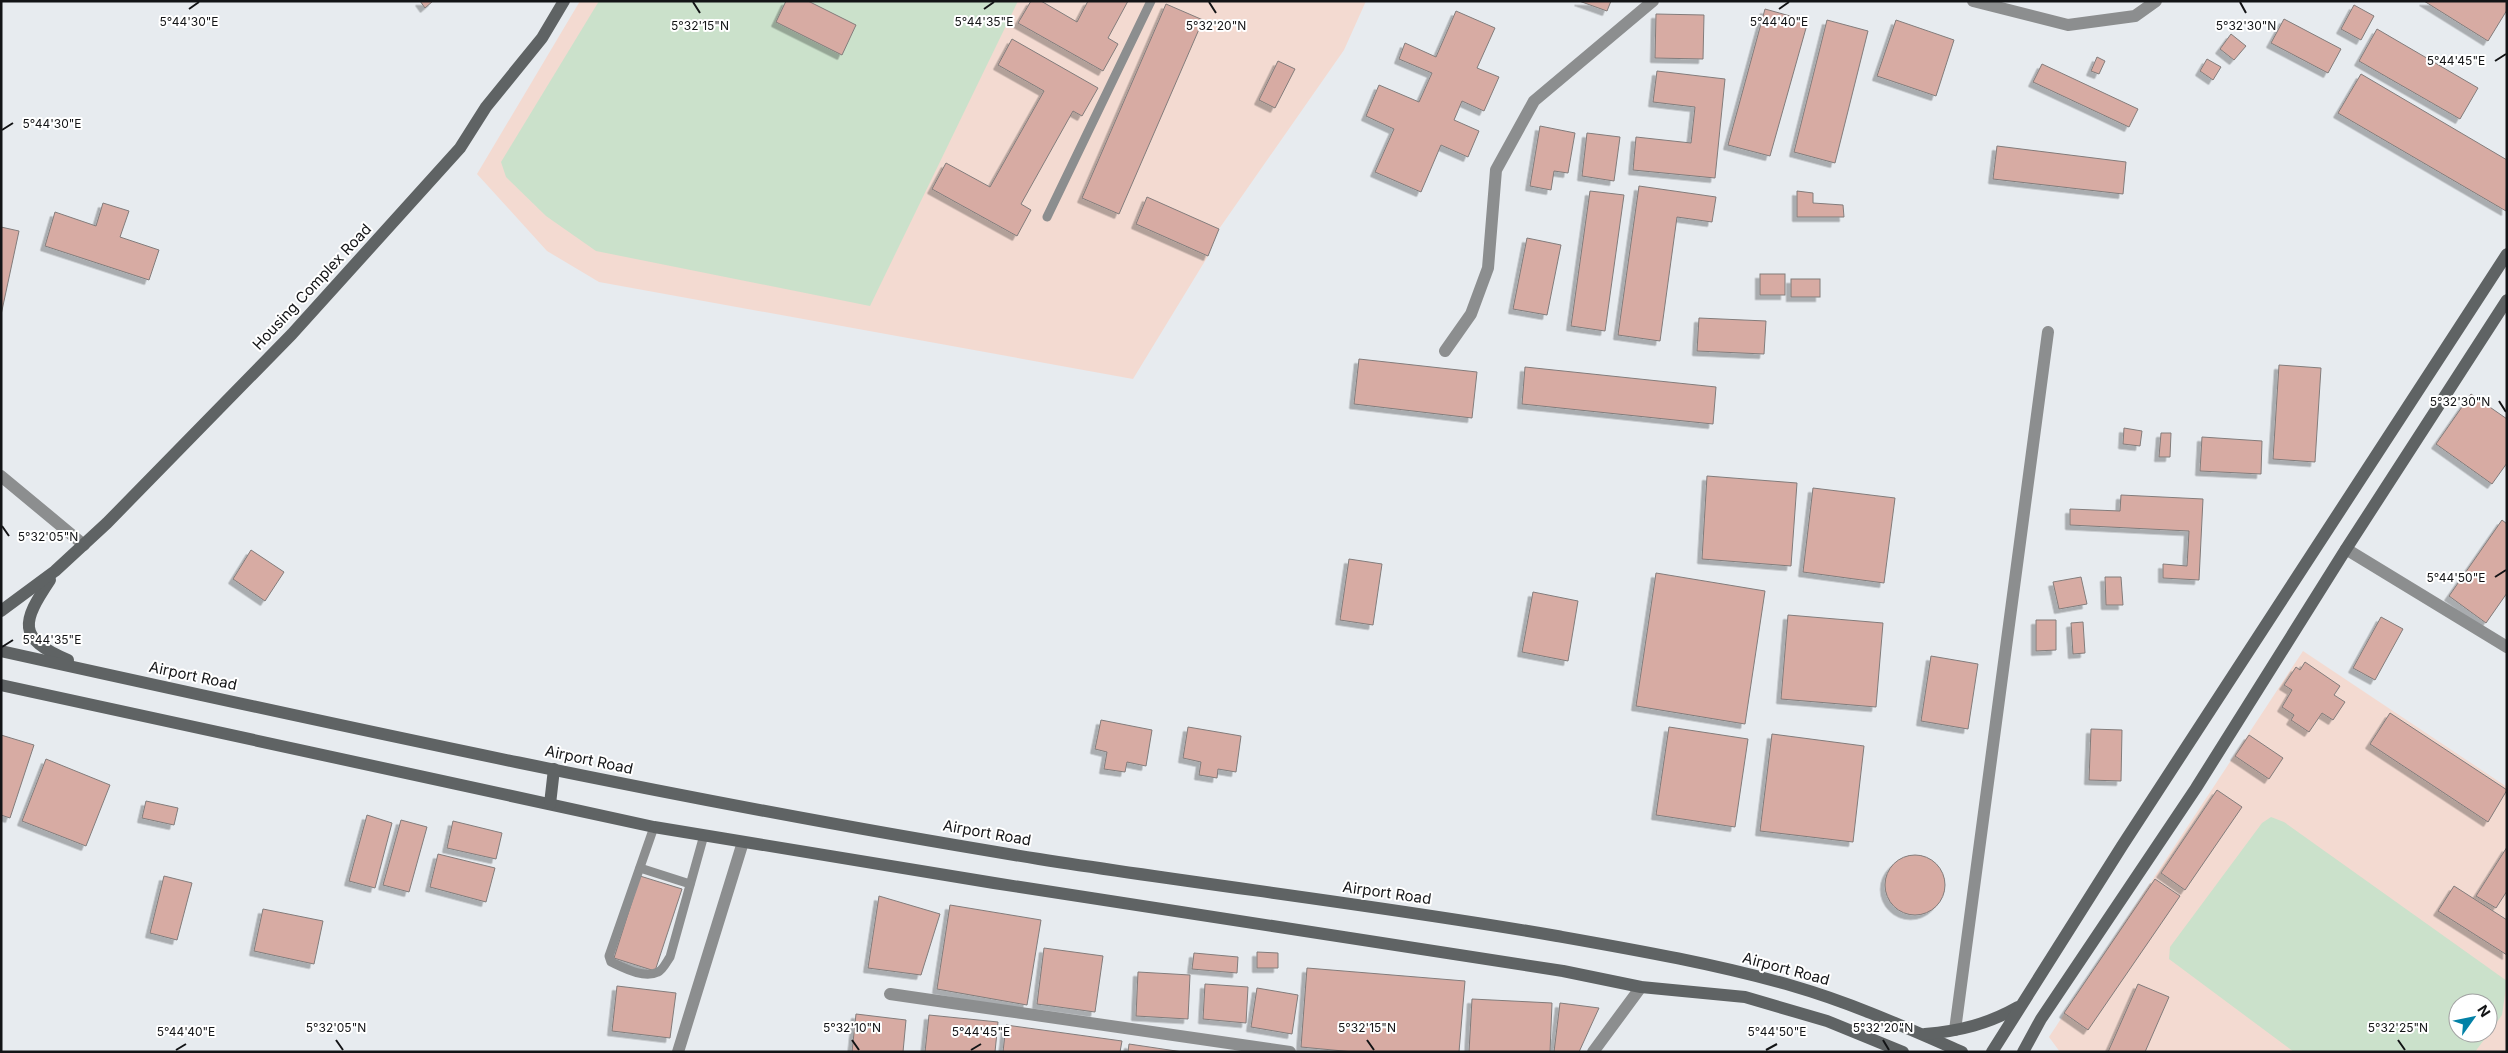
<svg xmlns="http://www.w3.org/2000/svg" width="2508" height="1053" font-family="Inter,sans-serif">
	<defs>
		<filter id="shadow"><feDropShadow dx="-4.5" dy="4.5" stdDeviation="0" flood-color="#0004"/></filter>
	</defs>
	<rect width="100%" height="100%" fill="#e7ebef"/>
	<g fill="#f3dad1" fill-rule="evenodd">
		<path d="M580,1H1366L1344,50L1219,229L1208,256L1133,379L599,282L547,251L477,174Z"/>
		<path d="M2303,651L2507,787V1052H2060L2049,1037ZM2458,1003H2488V1033H2458Z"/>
	</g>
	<g fill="#cbe1cb" fill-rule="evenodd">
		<path d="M599,1H1018L870,306L596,251L546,216L506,177L501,162Z"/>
		<path d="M2271,817L2284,822L2507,981L2502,1015L2475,1052H2294L2169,959L2170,947L2262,823ZM2458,1003H2488V1033H2458Z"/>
	</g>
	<g fill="#d7aba3" stroke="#827c7b" filter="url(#shadow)">
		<path d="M420,1H433L425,8Z"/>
		<path d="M786,1H808L856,25L842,55L776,22Z"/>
		<path d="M1031,1H1041L1077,22L1088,1H1128L1108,38L1118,44L1103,71L1018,23Z"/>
		<path d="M1579,1H1611L1607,11Z"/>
		<path d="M2424,1H2507V10L2488,41Z"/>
		<path d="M1166,4L1203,20L1119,214L1082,198Z"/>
		<path d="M2354,5L2374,16L2361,40L2341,29Z"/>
		<path d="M1765,9L1808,21L1770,156L1728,145Z"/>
		<path d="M1456,11L1495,28L1477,68L1499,77L1484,111L1462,101L1454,120L1479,131L1468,157L1441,145L1421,192L1375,172L1394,129L1366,116L1379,85L1419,102L1432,73L1399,59L1405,43L1436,57Z"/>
		<path d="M1656,14L1704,15L1703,59L1655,58Z"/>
		<path d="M2284,19L2341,49L2328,73L2271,43Z"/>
		<path d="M1827,20L1868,31L1835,163L1794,152Z"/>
		<path d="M1896,20L1954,40L1936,96L1877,76Z"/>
		<path d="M2377,29L2478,88L2460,119L2359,61Z"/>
		<path d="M2231,34L2246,46L2234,60L2220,49Z"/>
		<path d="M1012,39L1098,88L1082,116L1073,111L1021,204L1031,210L1017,236L932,189L946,163L990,187L1044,91L998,65Z"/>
		<path d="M2097,57L2105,61L2099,74L2091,71Z"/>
		<path d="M2207,59L2221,67L2213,80L2200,71Z"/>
		<path d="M1278,61L1295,69L1275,108L1259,100Z"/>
		<path d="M2042,64L2138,109L2129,127L2033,82Z"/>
		<path d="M1657,71L1725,79L1715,178L1633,170L1636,137L1691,143L1695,107L1653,102Z"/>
		<path d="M2361,74L2507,160L2506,211L2338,113Z"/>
		<path d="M1540,126L1575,133L1568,173L1554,171L1551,190L1530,186Z"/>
		<path d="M1587,133L1620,137L1614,181L1582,176Z"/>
		<path d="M1997,146L2126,162L2123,194L1993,179Z"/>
		<path d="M1639,186L1716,197L1712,222L1677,217L1660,341L1618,335Z"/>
		<path d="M1590,191L1624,195L1605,331L1571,326Z"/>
		<path d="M1797,191L1813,193V203L1843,205L1844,217H1797Z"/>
		<path d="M1147,197L1219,229L1208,256L1136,224Z"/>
		<path d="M103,203L129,211L120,237L159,250L149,280L45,246L55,212L96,226Z"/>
		<path d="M1,227L19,231L1,315Z"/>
		<path d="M1527,238L1561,245L1547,315L1513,309Z"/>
		<rect x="1760" y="274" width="25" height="21"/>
		<rect x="1791" y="279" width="29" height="18"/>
		<path d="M1699,318L1766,321L1764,354L1697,351Z"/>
		<path d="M1359,359L1477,372L1472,418L1354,404Z"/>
		<path d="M2279,365L2321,368L2315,462L2273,459Z"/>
		<path d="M1525,367L1716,387L1713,424L1522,404Z"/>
		<path d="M2471,394L2507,419V463L2492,484L2436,444Z"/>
		<path d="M2124,428L2142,431L2140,446L2123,444Z"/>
		<path d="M2161,433H2171L2170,457H2159Z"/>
		<path d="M2202,437L2262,441L2261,474L2200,471Z"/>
		<path d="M1707,476L1797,483L1791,566L1702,559Z"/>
		<path d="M1813,488L1895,498L1884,583L1803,572Z"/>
		<path d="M2121,495L2203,499L2199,580L2163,578V564L2187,566L2189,531L2070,525V509L2120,511Z"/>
		<path d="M2502,520L2507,524V593L2486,623L2449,596Z"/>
		<path d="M251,550L284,572L265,601L233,579Z"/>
		<path d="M1349,559L1382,564L1373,625L1340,620Z"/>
		<path d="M1656,573L1765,591L1745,724L1636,706Z"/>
		<path d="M2081,577L2087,604L2059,609L2053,582Z"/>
		<path d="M2105,577H2121L2123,605H2106Z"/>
		<path d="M1533,592L1578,601L1568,661L1522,652Z"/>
		<path d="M1788,615L1883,623L1876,707L1781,699Z"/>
		<path d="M2381,617L2403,629L2375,680L2353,668Z"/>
		<path d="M2036,620H2056V650L2036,651Z"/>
		<path d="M2083,622L2085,653L2073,654L2071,623Z"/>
		<path d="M1931,656L1978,664L1968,729L1921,721Z"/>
		<path d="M2305,662L2340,686L2334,695L2345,702L2333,720L2322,713L2309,732L2291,720L2294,715L2282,707L2292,690L2284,685L2296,667L2300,670Z"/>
		<path d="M2390,713L2507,790L2488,822L2370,744Z"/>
		<path d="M1101,720L1152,730L1146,766L1127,762L1125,772L1104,769L1107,752L1095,749Z"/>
		<path d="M1188,727L1241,736L1236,772L1218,769L1217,778L1199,775L1201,762L1183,758Z"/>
		<path d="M1669,727L1748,739L1735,827L1656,815Z"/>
		<path d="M2091,729L2122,730L2121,781L2089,780Z"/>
		<path d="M1772,734L1864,746L1853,842L1760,831Z"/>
		<path d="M1,735L34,745L10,818L1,815Z"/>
		<path d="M2249,735L2283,758L2269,779L2235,756Z"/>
		<path d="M46,759L110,785L86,846L22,821Z"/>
		<path d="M2217,790L2242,807L2185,890L2161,873Z"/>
		<path d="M146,801L178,808L174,825L142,818Z"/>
		<path d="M367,815L392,823L375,888L349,881Z"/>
		<path d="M401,820L427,827L409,892L383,885Z"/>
		<path d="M453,821L502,833L496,859L447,848Z"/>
		<path d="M2507,847V891L2496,908L2476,896Z"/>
		<path d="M438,854L495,868L486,902L430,887Z"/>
		<circle cx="1915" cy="885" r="30"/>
		<path d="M164,876L192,883L177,940L150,933Z"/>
		<path d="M640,876L682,889L655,971L614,958Z"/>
		<path d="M2155,879L2180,896L2088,1030L2064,1013Z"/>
		<path d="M2454,886L2507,920V955L2438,911Z"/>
		<path d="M879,896L940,914L921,975L868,968Z"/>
		<path d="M950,905L1041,920L1027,1005L937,989Z"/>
		<path d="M263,909L323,921L314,964L254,951Z"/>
		<path d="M1044,948L1103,956L1095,1012L1037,1004Z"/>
		<path d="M1257,952L1278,953V968H1257Z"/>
		<path d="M1194,953L1238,957L1237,973L1192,969Z"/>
		<path d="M1307,968L1465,981L1459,1052H1354L1301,1047Z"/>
		<path d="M1138,972L1190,975L1188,1019L1136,1016Z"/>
		<path d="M1205,984L1248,987L1246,1023L1203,1019Z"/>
		<path d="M2138,984L2169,997L2145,1052H2108Z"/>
		<path d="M617,986L676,993L670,1038L612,1031Z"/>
		<path d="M1257,988L1298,995L1292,1034L1251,1027Z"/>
		<path d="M1472,999L1552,1003L1550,1052H1469Z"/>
		<path d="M1560,1003L1599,1008L1579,1052H1554Z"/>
		<path d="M856,1014L906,1020L903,1052H852Z"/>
		<path d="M929,1015L998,1022L995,1052H925Z"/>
		<path d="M1006,1025L1122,1041L1120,1052H1003Z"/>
		<path d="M1129,1044L1183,1052H1128Z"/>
	</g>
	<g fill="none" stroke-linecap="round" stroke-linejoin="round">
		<g stroke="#8c8e8f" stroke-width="9">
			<path d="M1047,217L1151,1"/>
			<path d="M654,827L609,956L611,962C624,968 644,979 658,972C663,970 667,961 670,957L704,835"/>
			<path d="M640,868L690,884"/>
		</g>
		<g stroke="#8c8e8f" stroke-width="12">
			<path d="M1973,1L2068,25L2135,16L2156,1"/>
			<path d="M1445,351L1471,314L1488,268L1496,170L1534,101L1653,1"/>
			<path d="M1,476L84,545"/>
			<path d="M2346,549L2507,647"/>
			<path d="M890,994L1290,1052"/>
			<path d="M1955,1030L2048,332"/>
			<path d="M678,1052L743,842"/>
			<path d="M1593,1052L1641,987"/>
		</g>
		<g stroke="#5f6364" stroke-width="12">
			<path d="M50,580C22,622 16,638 68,660"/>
			<path d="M1,611L55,571L107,523L292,334L460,148L486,107L542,38L564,1"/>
			<path d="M1,651C345,727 691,803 1039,859C1211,886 1385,906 1557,936C1636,950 1716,964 1793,986C1852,1003 1907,1028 1962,1052"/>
			<path d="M1,685L654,827L994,883L1563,971L1641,987L1745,997L1827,1021L1903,1052"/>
			<path d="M550,804L554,769"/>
			<path d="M1925,1034C1960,1031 1988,1024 2018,1007"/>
			<path d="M1992,1052L2122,846L2507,254"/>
			<path d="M2023,1052L2041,1019L2196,788L2346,549L2507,300"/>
		</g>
	</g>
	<path fill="none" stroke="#131416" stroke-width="2" d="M693,2L700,13M1209,2L1216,13M2240,2L2246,13M189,9L199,2M984,9L994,2M1779,9L1789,2M2495,61L2506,54M2,130L13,123M2499,401L2506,412M2,526L9,536M2495,577L2506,570M2,647L13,640M336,1040L343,1050M852,1040L859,1050M1367,1040L1374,1050M1883,1040L1889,1050M2398,1040L2405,1050M176,1050L186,1044M971,1050L981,1044M1766,1050L1777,1044"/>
	<g text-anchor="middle" stroke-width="4" stroke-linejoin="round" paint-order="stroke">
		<g font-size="15" fill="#131416" stroke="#fff">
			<text transform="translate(312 287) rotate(-47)" y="5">Housing Complex Road</text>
			<text transform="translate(193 676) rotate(12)" y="5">Airport Road</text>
			<text transform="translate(589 760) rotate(12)" y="5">Airport Road</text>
			<text transform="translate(987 833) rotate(10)" y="5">Airport Road</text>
			<text transform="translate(1387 893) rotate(8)" y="5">Airport Road</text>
			<text transform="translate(1786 969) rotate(15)" y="5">Airport Road</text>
		</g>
	</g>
	<g font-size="12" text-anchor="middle" fill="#131416" stroke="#fff" stroke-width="4" stroke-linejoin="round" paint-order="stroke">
		<text x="189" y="26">5°44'30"E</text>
		<text x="984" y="26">5°44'35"E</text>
		<text x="1779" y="26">5°44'40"E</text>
		<text x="700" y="30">5°32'15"N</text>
		<text x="1216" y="30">5°32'20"N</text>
		<text x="2246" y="30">5°32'30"N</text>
		<text x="2456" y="65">5°44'45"E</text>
		<text x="52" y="128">5°44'30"E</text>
		<text x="2460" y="406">5°32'30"N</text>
		<text x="48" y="541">5°32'05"N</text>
		<text x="2456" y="582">5°44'50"E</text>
		<text x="52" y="644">5°44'35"E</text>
		<text x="336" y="1032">5°32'05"N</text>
		<text x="852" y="1032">5°32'10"N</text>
		<text x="1367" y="1032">5°32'15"N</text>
		<text x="1883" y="1032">5°32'20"N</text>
		<text x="2398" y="1032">5°32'25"N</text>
		<text x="186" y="1036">5°44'40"E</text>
		<text x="981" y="1036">5°44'45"E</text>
		<text x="1777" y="1036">5°44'50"E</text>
	</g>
	<rect width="2508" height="1053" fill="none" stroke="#131416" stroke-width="5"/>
	<g transform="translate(2473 1018) rotate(57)"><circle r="24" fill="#ffffff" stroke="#a1a1a2"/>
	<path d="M0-4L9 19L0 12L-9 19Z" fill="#0281a6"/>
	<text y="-8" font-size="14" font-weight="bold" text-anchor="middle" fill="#131416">N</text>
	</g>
</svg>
